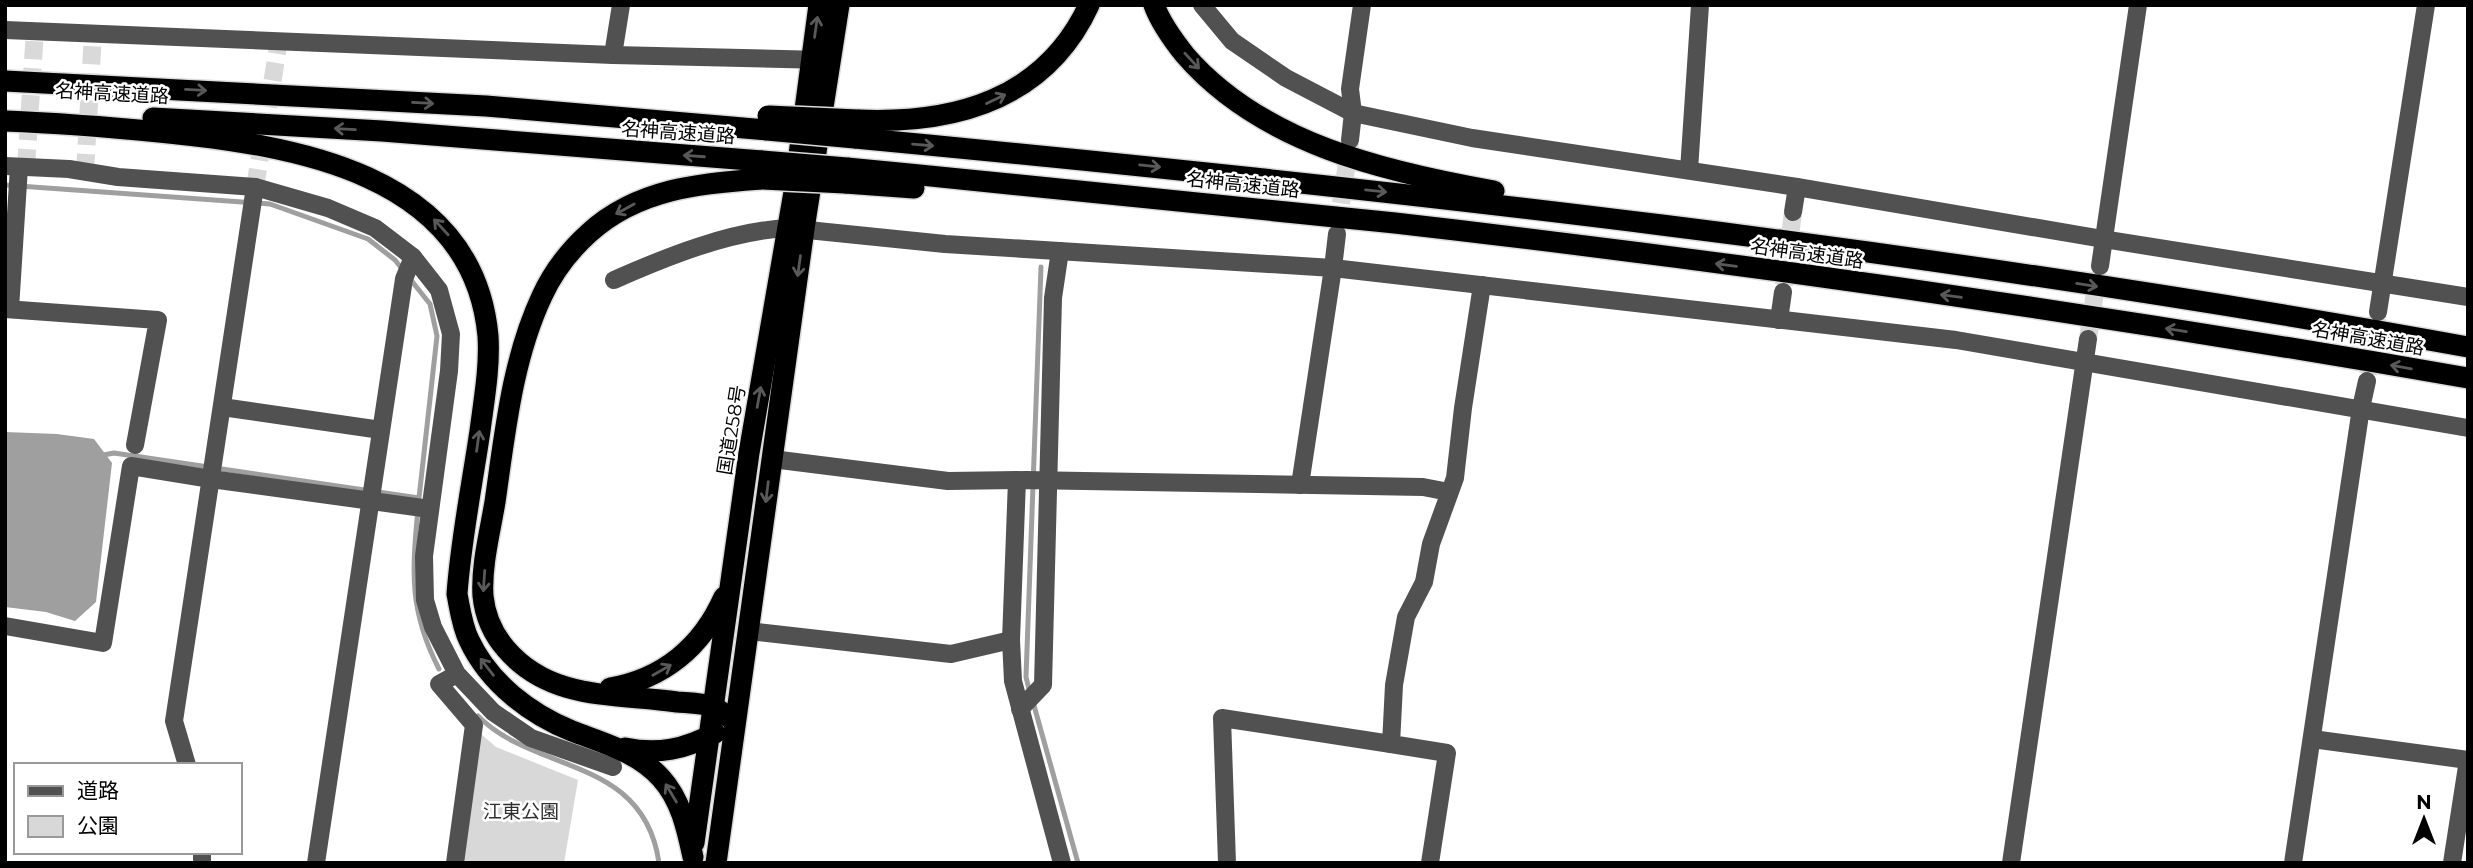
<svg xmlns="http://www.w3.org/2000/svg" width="2473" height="868" font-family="Montserrat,'Noto Sans JP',sans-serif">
	<rect width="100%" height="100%" fill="#fff"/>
	<path fill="#d8d8d8" d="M481,734L496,747L578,780L564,863H463Z"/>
	<path fill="#9f9f9f" d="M5,432L57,434L94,439L112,463L96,602L75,621L46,612L5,607Z"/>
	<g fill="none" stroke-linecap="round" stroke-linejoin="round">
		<g stroke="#9f9f9f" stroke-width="5">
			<path d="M5,185L270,204L368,239L395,260L430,304L437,336L419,498L114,453L98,456"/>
			<path d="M418,509C412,572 409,611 439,669"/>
			<path d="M1030,693L1026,677L1041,267"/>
			<path d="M1033,702L1078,863"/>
			<path d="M478,716C535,774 644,756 659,863"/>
		</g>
		<g stroke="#d9d9d9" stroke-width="18" stroke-dasharray="18 9" stroke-linecap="butt">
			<path d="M26,167L35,31"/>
			<path d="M85,172L93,34"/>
			<path d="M255,187L279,41"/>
			<path d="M1337,230L1350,143"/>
			<path d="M1784,285L1793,212"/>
			<path d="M2088,339L2098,273"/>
			<path d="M2368,374L2377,318"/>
		</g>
		<g stroke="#dbdbdb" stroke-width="24">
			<g id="highway">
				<path d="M1154,5C1161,24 1173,40 1185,55C1261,143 1385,172 1494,191"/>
				<path d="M5,81L486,106L767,130"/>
				<path d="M153,118L382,131L762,161"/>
				<path d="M858,120C954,124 1045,100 1089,5"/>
				<path d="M5,121C56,123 108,127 159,132C291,145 473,172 488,336C490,367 484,400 480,431C472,485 461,539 457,594C460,609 462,626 469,640C489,683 530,714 572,731C603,743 638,752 661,778C681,800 687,829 693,857"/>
				<path d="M855,138C1395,189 1934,250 2468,347"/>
				<path d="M847,168C1030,185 1213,203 1395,223C1754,264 2112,316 2468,378"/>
				<path d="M845,183L914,188"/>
				<path d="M610,688C663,679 702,647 724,597"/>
				<path d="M735,722C728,717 721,710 713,707C703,703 688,703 677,702C615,693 551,701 506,649C493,634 485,616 483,596C481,566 490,532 495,502C505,433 512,360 542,296C553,272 569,251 589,233C637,189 700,183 762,179"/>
				<path d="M625,748C658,755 686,749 715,733"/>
				<path d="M694,843L749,453L794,192L819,5"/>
				<path d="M716,863L804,229L839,5"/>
			</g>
		</g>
		<g stroke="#515151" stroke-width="18">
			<path d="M1202,5L1232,41L1286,78L1353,113L1472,138L1797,187L2103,239L2468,297"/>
			<path d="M5,30L613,55L824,60"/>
			<path d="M613,55L621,5"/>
			<path d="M1350,140L1353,113L1350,89L1362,5"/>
			<path d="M5,166L69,169L118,177L255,187L328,208L375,228L413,257L439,290L451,334L449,371L424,556L425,600L433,627L457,674L493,712L531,738L613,767"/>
			<path d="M1689,170L1700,5"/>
			<path d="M1793,212L1797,187"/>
			<path d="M2100,266L2138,5"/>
			<path d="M614,280C666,257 730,231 788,228L945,244L1333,268L1956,340L2468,428"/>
			<path d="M5,309L158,320L135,445"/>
			<path d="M10,309L19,167"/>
			<path d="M2378,312L2426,5"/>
			<path d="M1779,320L1783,292"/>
			<path d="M222,407L381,430"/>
			<path d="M772,459L948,481L1026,480L1423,487L1449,492"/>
			<path d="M1017,480L1011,640L1013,681L1062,863"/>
			<path d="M1300,485L1333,268L1337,234"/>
			<path d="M5,626L103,643L131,466L211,479L430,509"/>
			<path d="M749,631L951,654L1011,640"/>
			<path d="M1020,709L1043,685L1053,298L1060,251"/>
			<path d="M2312,739L2468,760"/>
			<path d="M187,765L174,721L255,187"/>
			<path d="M202,852V863"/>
			<path d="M316,863L404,279L413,257"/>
			<path d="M455,863L474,725L439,684L457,674"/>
			<path d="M1227,863L1222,718L1391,744"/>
			<path d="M1430,863L1447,753L1391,744L1394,685L1406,617L1424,582L1431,544L1455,478L1463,408L1482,285"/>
			<path d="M2011,863L2088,339"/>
			<path d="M2293,863L2361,408L2367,381"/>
			<path d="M2452,863L2468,760"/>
		</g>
		<use href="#highway" stroke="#000" stroke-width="21"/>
		<g stroke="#dbdbdb" stroke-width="24" stroke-linecap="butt">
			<g id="highway-bridge">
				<path d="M768,116L858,120"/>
				<path d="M767,130L855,138"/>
				<path d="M762,161L847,168"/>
				<path d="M762,179L845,183"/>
			</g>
		</g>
		<use href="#highway-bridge" stroke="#000" stroke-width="21"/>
	</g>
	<defs><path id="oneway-shaft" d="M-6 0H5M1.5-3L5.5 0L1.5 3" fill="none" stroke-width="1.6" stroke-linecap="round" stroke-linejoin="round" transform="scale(1.75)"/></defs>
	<g stroke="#595959">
		<use href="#oneway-shaft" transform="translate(816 27) rotate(-82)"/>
		<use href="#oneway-shaft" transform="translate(1192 61) rotate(47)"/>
		<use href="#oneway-shaft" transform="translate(196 90) rotate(3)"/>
		<use href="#oneway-shaft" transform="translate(996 99) rotate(-26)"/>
		<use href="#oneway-shaft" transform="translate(423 103) rotate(3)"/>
		<use href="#oneway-shaft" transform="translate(345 129) rotate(-177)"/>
		<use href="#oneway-shaft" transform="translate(923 145) rotate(5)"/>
		<use href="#oneway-shaft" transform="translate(694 156) rotate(-176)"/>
		<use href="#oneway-shaft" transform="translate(1150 166) rotate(6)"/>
		<use href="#oneway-shaft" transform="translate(1376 191) rotate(6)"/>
		<use href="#oneway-shaft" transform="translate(625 209) rotate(151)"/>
		<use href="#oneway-shaft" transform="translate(441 227) rotate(-133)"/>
		<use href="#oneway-shaft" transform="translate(1726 265) rotate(-173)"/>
		<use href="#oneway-shaft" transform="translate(799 266) rotate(98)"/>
		<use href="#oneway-shaft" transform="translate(2087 285) rotate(9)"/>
		<use href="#oneway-shaft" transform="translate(1951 296) rotate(-172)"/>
		<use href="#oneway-shaft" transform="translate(2176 330) rotate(-171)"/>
		<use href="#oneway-shaft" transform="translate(2401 367) rotate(-170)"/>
		<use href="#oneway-shaft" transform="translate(759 397) rotate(-80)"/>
		<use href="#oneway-shaft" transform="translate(478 441) rotate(-82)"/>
		<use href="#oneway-shaft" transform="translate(767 492) rotate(97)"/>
		<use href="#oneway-shaft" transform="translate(484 581) rotate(94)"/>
		<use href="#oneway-shaft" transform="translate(487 667) rotate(-128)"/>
		<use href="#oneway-shaft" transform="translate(662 670) rotate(-30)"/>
		<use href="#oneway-shaft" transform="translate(671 793) rotate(-121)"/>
	</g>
	<g text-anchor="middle" stroke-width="5" stroke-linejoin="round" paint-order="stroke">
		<g font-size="19" fill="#000" stroke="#fff">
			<text transform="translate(112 93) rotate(3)" y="7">名神高速道路</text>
			<text transform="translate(678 132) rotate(4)" y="7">名神高速道路</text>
			<text transform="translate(1243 184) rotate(6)" y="7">名神高速道路</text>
			<text transform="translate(1807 253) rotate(8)" y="7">名神高速道路</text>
			<text transform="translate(2368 338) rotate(10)" y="7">名神高速道路</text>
			<text transform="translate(731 430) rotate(-81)" y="7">国道258号</text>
		</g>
		<g font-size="19" fill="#2f2f2f" stroke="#fff">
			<text x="521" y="818">江東公園</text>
		</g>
	</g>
	<rect width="2473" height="868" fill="none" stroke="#000000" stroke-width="14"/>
	<rect x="14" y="763" width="228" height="91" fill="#ffffff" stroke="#999999" stroke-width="2"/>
	<rect x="28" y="786" width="35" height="10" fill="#515151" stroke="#999999" stroke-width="2"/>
	<text x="77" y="798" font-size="21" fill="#000000">道路</text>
	<rect x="28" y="816" width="35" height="21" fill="#d8d8d8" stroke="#999999" stroke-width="2"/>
	<text x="77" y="833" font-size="21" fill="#000000">公園</text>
	<g transform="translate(2424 819)" stroke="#ffffff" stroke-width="5" paint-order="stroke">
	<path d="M0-5L12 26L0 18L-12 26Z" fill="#000000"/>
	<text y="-10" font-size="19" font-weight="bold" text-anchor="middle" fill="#000000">N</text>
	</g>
</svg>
